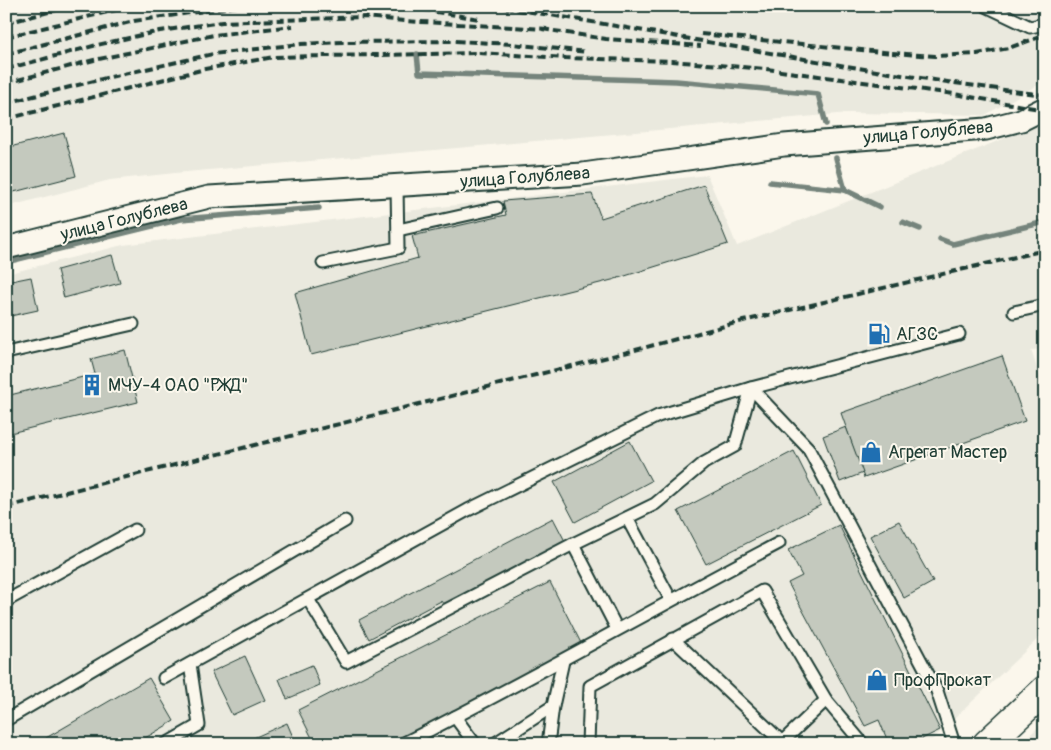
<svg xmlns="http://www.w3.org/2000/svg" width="1051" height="750" font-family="Pangolin,sans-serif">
	<rect width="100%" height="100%" fill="#fbf7ec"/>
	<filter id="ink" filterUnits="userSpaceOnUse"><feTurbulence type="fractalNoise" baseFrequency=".02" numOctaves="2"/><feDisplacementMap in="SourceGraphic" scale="10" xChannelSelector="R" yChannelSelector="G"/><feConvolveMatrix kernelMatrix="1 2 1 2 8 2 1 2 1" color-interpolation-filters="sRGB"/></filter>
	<g filter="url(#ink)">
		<g fill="#eae9de">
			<path d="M6,6H1045V81L985,115L849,113L175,173L110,180L6,207Z"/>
			<path d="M1045,120V349L1031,350L1045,392V632L928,744H6V274L123,245L707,175L737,246L1028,129Z"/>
			<path d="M1045,721V744H1020Z"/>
		</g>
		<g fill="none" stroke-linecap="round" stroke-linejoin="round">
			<g stroke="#74847b" stroke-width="5.5">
				<path d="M417,54L419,73L676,81L818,94L826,124"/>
				<path d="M836,158L845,190"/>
				<path d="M770,182L845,190L880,207"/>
				<path d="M903,222L920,229"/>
				<path d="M940,239L953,244L1045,222"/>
				<path d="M6,262L181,219L319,208"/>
			</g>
		</g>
		<g fill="#c4c9be" stroke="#1f3d34">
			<path d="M64,133L76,176L6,194V148Z"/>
			<path d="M704,185L728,244L612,280L311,355L295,293L418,258L412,236L506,215L503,201L592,194L601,218Z"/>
			<path d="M112,255L120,283L64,298L57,270Z"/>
			<path d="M31,277L38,310L6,317V282Z"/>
			<path d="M125,350L138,402L6,434V396L95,374L91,359Z"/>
			<path d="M1002,356L1025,421L864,478L841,413Z"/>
			<path d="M846,427L863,473L840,482L823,436Z"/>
			<path d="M630,441L651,481L575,522L554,482Z"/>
			<path d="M794,451L821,505L706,564L678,511Z"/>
			<path d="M553,518L565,541L444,605L441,601L369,639L359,620Z"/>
			<path d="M899,521L933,582L904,598L870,536Z"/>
			<path d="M839,525L940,730L912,744H889L879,720L865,726L788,583L802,576L788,550Z"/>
			<path d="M550,582L583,647L392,744H315L298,710Z"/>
			<path d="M245,656L265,700L232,715L211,672Z"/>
			<path d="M312,665L320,685L287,699L279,679Z"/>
			<path d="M149,678L174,721L135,744H49L46,738Z"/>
			<path d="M287,723L296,744H240Z"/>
		</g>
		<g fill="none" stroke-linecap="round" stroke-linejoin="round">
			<g stroke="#1f3d34" stroke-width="15">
				<g id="service">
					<path d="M986,6L1030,27L1045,24"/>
					<path d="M398,230L497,208"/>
					<path d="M323,263L398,248L397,186"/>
					<path d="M1014,312L1045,305"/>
					<path d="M6,353L133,324"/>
					<path d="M627,518L671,600"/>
					<path d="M573,544L617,629"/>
					<path d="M308,599L346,662L573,544L655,504L704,463L735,446L751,388L959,334"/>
					<path d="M6,601L135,530"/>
					<path d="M673,639L782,742L826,700"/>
					<path d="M164,678L468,510L658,416L751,388L808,448L937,691L954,744"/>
					<path d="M455,717L475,744"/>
					<path d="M6,720L345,521"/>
					<path d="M166,744L199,725L190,664"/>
					<path d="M402,744C530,680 653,609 779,543"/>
					<path d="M494,744L553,706"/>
					<path d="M548,744L553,706L563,661"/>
					<path d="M588,744L590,686L762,591L826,700L863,744"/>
				</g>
			</g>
			<g stroke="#1f3d34" stroke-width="25">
				<path id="minor" d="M6,248L209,197L583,174L784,145L986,129L1021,120L1045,108"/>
			</g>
			<g stroke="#1f3d34" stroke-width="31">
				<path id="secondary" d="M987,744L1045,690"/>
			</g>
			<use href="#service" stroke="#fbf7ec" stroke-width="11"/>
			<use href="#minor" stroke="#fbf7ec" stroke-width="21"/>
			<use href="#secondary" stroke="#fbf7ec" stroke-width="28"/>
			<g stroke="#1f3d34" stroke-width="4" stroke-dasharray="8 4" stroke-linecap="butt">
				<path d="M399,6L480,19"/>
				<path d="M493,6C677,34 860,73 1045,95"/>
				<path d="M6,10L21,6"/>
				<path d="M6,23L72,6"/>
				<path d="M542,29L606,39L701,46"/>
				<path d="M701,34L892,53L935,56L977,54L1009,48L1045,35"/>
				<path d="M6,37L132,6"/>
				<path d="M6,54L134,21L239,6"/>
				<path d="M6,69L97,45L160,31L222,22L365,17L404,21L547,29"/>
				<path d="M6,83L94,60L214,35L293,26"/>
				<path d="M6,103L106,78L213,54L301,44L343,42L456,41L512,44L587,52"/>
				<path d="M6,119L205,69L274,57L479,53L566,58L672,61L766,69L954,94L1045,110"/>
				<path d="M6,507L628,352L743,321L1045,250"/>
			</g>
		</g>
	</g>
	<defs>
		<g id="fuel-bare" transform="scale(1.725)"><path d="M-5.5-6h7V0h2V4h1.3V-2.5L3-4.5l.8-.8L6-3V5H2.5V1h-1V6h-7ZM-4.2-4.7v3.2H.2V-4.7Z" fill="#1f6fb2" stroke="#fbf7ec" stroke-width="2.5" paint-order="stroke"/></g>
		<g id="building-bare" transform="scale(1.725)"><path d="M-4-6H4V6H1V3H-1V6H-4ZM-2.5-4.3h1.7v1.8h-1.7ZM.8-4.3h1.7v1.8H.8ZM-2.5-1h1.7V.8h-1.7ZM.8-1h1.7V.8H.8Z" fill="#1f6fb2" stroke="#fbf7ec" stroke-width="2.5" paint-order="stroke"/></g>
		<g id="shop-bare" transform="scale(1.725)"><path d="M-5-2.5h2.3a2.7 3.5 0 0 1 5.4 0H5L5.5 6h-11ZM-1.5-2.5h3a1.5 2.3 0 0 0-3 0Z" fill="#1f6fb2" stroke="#fbf7ec" stroke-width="2.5" paint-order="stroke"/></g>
	</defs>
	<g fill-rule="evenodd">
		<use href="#fuel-bare" x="879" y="334"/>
		<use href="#building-bare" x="92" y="385"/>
		<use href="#shop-bare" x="871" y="452"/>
		<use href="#shop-bare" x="877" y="680"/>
	</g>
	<g text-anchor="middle" stroke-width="4" stroke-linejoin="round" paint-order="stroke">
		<g font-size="18" fill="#1f3d34" stroke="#fbf7ec">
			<text transform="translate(928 132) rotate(-5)" y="6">улица Голублева</text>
			<text transform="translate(525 177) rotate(-4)" y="6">улица Голублева</text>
			<text transform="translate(124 219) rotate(-14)" y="6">улица Голублева</text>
		</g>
		<g font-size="18" fill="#1f3d34" stroke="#fbf7ec" text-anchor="start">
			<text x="896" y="340">АГЗС</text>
			<text x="108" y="391">МЧУ-4 ОАО "РЖД"</text>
			<text x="888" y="458">Агрегат Мастер</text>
			<text x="894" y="686">ПрофПрокат</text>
		</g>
	</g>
	<rect width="1051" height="750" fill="none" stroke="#fbf7ec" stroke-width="25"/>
	<rect x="12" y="12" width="1026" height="725" fill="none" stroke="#1f3d34" stroke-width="2" filter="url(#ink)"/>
</svg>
